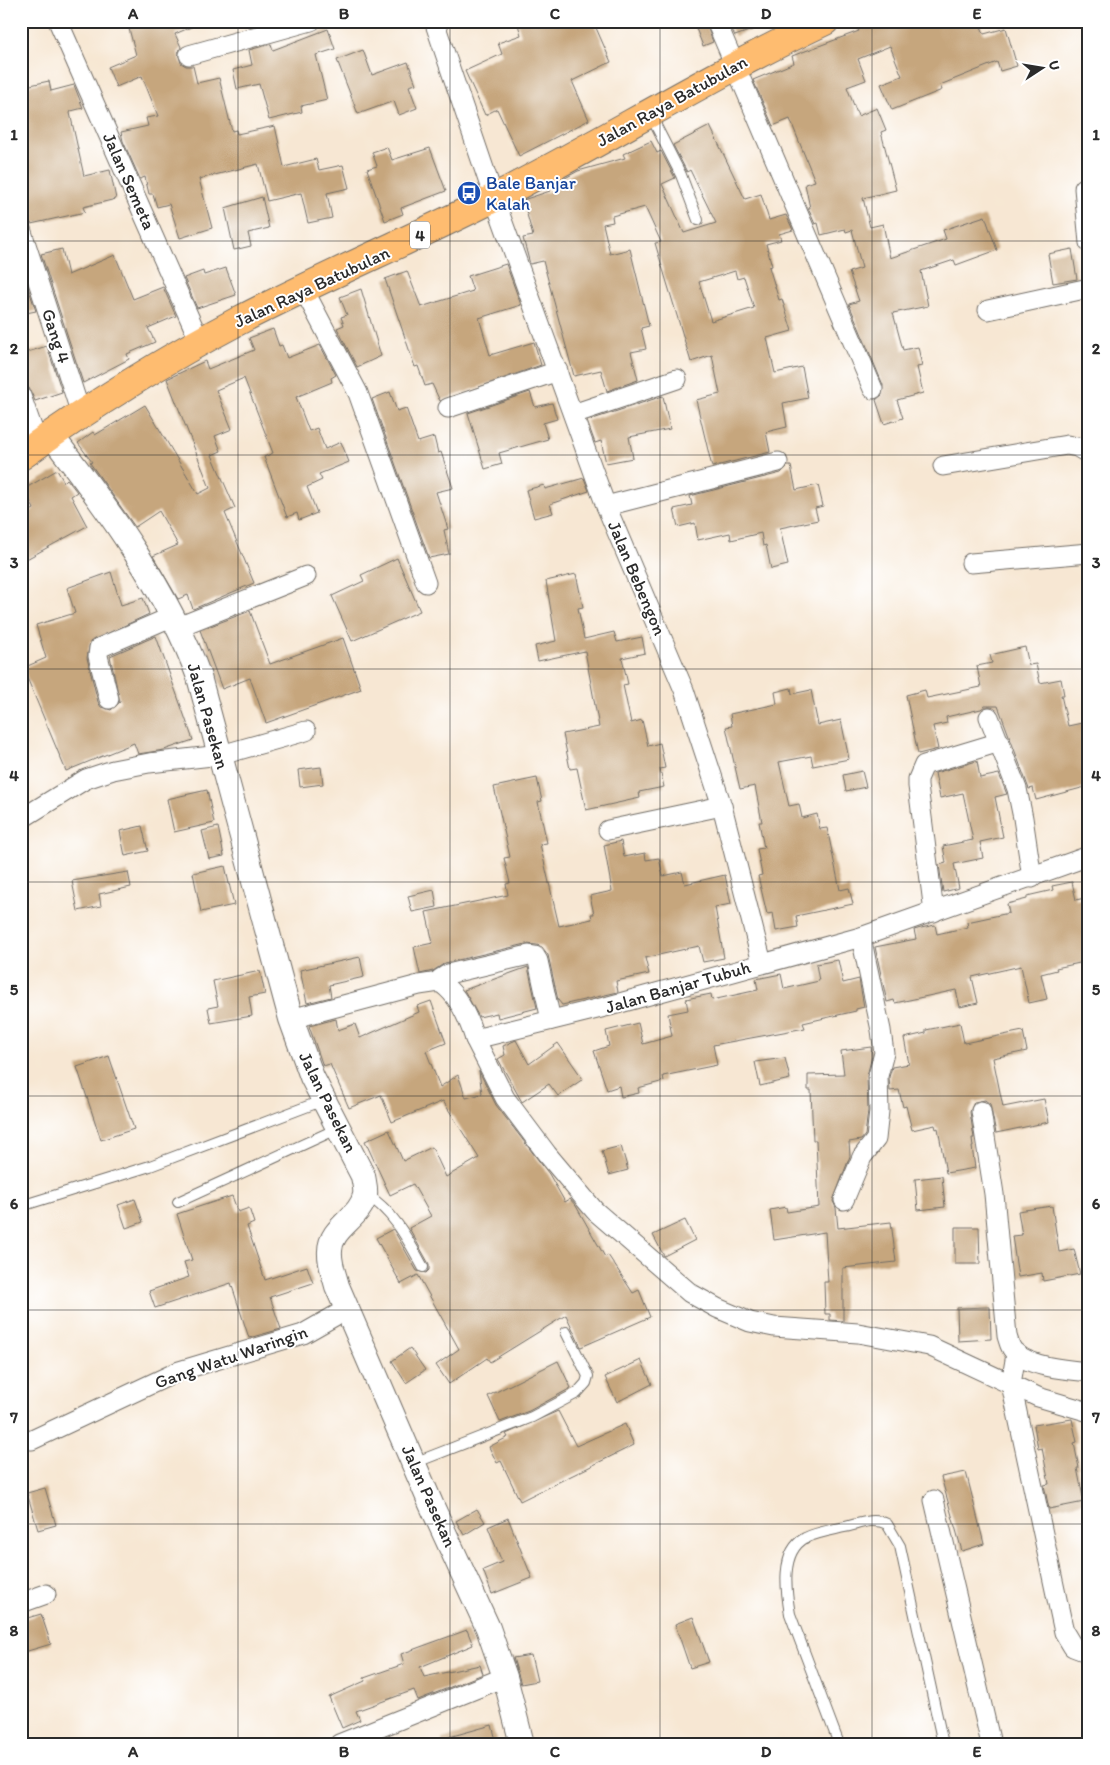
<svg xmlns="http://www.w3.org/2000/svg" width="1110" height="1765" font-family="Itim,sans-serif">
	<rect width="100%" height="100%" fill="#fff"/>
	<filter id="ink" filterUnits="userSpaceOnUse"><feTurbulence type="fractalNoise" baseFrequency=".02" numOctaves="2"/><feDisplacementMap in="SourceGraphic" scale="10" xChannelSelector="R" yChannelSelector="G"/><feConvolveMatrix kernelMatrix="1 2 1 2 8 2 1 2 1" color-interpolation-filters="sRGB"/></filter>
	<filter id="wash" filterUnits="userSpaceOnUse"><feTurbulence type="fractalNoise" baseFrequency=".0096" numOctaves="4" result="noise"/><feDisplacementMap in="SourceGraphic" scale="20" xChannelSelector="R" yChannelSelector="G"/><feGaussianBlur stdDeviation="1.12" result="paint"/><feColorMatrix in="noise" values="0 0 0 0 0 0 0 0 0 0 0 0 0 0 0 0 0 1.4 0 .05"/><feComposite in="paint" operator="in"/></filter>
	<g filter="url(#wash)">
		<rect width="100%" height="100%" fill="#f7e7d3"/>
		<g id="blocks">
			<g fill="#c6a67d" fill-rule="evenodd">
				<path d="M127,21H205L175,34L181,47L178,53L181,63L186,66H193L197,83L219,78L232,131L236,130L237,134L275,126L284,167L316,159L319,170L343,165L349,188L327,193L332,218L308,223L301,193L267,201L258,164L199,179L212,228L180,238L169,204L157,207L153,194H149L145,177L140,179L123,141L121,132L148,126L146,118L158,116L142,76L116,87L108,67L136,55Z"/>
				<path d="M517,21H593L611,62L572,81L589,120L519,156L497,109L485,115L465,71L502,54L498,43L521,35Z"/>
				<path d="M693,21H705L713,42L703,46Z"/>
				<path d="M728,21H770L771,23L735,36Z"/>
				<path d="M873,21H979L984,34L1006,28L1017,66L1000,71L997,62L940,85L942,90L892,110L881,84L902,76L890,46L858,59L866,80L847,87L858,116L877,108L886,130L881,132L896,190L863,198L870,227L883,224L890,258L946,239L943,230L985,216L997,250L956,265L954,260L921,271L928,306L893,313L903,350L918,347L922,366L917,367L923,393L897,400L903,418L884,424L876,400L882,395L883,385L849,304L859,301L849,272L862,268L852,230L846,232L845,229L821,235L818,223L815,224L808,208H810L805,184L815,181L790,119L773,126L753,80L794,63L792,56L859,31L857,28Z"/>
				<path d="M328,29L335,49L316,55L327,100L301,106L302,112L269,120L259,84L237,89L233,70L252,65L249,50L271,44L273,50Z"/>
				<path d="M363,50L372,75L408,62L416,84L409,86L417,108L399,115L394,101L358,114L337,60Z"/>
				<path d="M49,81L51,91L74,85L83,108L71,111L70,113L84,176L110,170L116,199L83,207L85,212L31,224L28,220L21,218V119H25L21,103V87Z"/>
				<path d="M710,126L745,199L761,194L769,220L786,215L793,230L779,234L781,240L766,244L772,266L769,267L779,300L782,299L792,331L767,338L775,373L802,367L808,398L783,403L787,427L766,432L770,452L712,467L696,400L720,394L712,355L691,362L655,243L661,242L645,207L612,216L613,222L603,224L610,254L630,249L649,326L641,328L646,349L631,352L638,380L607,391L601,370L574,376L543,261L530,264L523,238L533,236L523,200L550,191L549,187L578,171L625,158L623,154L651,141L657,153L661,151L675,178L662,184L684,233L716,223L690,170L687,172L673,145ZM735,271L737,279L744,277L754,308L711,321L699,282Z"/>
				<path d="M387,147L392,160L430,148L446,191L401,208L403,214L385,221L367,169L377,166L372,152Z"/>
				<path d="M262,197L269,228L248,233L251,246L234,250L225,208Z"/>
				<path d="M62,249L68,275L115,255L133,299L163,287L176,316L148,328L155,342L127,354L129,359L83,383L41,254Z"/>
				<path d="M1072,249L1077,279L1053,283L1048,254Z"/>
				<path d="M506,264L521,305L479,318L490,355L534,342L541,365L440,401L432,384L425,386L418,366L415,367L385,279L407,271L421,307L473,291L468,276Z"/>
				<path d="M21,266L36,311L21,314Z"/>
				<path d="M226,268L236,295L197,308L184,278L203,271L204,275Z"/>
				<path d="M361,289L381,356L357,367L337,328L344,325L341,317L347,315L340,297Z"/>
				<path d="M273,329L279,346L282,345L287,358L320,345L336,375L331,378L332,382L296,397L309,431L317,428L325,449L341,442L349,462L319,474L322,480L307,487L317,513L299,520L297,513L287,517L264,457L273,453L244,378L216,390L232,429L215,436L221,451L212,455L235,508L225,513L254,583L193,609L188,595L178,599L153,556L178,545L159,511L135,527L90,463L92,462L78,443L93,432L95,435L145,405L198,494L210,488L167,379L205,361L208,369L254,350L249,338Z"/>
				<path d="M47,346L62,392L35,401L29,388L21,385V354Z"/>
				<path d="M390,392L397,411L406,408L418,442L434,437L438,453L441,452L453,488L436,492L448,529L444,530L449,554L429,558L372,399Z"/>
				<path d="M530,392L535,407L552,403L557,419L543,423L548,439L499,453L502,464L485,469L468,413Z"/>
				<path d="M663,396L670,429L629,437L633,458L606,463L601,441L595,443L587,421Z"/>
				<path d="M788,466H791L796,490L818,485L823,506L815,508L818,520L780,528L788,565L771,569L766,545L763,546L761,533L731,540L730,533L698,540L695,523L678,527L674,509L692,505L690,496L781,473Z"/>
				<path d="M57,470L64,482L67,479L77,492L71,496L87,526L21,562V516L34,509L24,489Z"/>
				<path d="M584,478L589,491L550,504L553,513L534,518L526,490L544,485L545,489Z"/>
				<path d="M397,558L420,611L352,641L332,596L364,581L361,575Z"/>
				<path d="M111,572L121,605L143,598L149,614L90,642L87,658L98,702L101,707L111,710L120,702L110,656L156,636L193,740L164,750L138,754L134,743L66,771L23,668L46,658L36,625L75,613L67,588Z"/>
				<path d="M576,574L583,607L578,608L584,639L614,632L617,642L642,637L645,653L622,658L628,684L623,685L631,723L642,720L648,746L660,743L665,768L660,769L664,787L639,792L640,798L586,810L577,768L570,769L563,734L599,727L585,651L538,661L535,646L556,641L546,581Z"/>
				<path d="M250,611L270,664L343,638L361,689L266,723L250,678L222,689L200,630Z"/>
				<path d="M1025,647L1029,665L1036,664L1040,683L1061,679L1064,695H1061L1068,726L1082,723L1089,753V786L1036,800L1033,788L1029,789L998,706H985L981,709L946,717L947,723L933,726L938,749L918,754L906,695L925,690L927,698L981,687L977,666L992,663L990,655Z"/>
				<path d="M791,688L792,694L811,690L818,725L841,720L849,759L813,766L811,756L779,762L789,806L799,804L802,818L817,814L820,829L827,828L840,890L849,888L853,904L796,916L798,927L776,931L773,913L767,914L758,876L762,875L757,849L764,848L759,822H762L755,786L740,789L726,727L732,726L730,714L777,704L775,692Z"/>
				<path d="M977,761L980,778L999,774L1006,792L1007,794L995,797L1003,837L980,842L983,858L954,864L959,888L943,892L939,865L946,863L943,846L973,840L963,793L940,798L935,773Z"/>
				<path d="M321,767L323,784L300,787L298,770Z"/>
				<path d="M862,771L866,787L846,791L843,775Z"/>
				<path d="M537,778L542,801L538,802L547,843L540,844L559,926L592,919L591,914H594L590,896L612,891L604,845L621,841L624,857L645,853L646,860L659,858L663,876L682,872L685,884L725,875L731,904L715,907L724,958L703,962L699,946L645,958L649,974L616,981L618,992L562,1005L558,1000L548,955L542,947L537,945L526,944L445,963L433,971L420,974L414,947L433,943L426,912L508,895L506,884L510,883L504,858L510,857L494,787Z"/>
				<path d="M207,790L214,823L174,832L167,799Z"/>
				<path d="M142,826L148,851L125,856L120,831Z"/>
				<path d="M218,827L224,856L209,859L202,831Z"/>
				<path d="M225,866L234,905L201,912L193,873Z"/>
				<path d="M128,872L131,887L99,894L101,906L78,911L72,881Z"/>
				<path d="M1072,882L1076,900L1089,897V961L1056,968L1057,970L1041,974L1047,999L1029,1003L1021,966L972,977L978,1003L960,1007L956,990L895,1003L894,1000L887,1002L875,947L916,939L914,930L921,928L935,925L937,934L968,927L967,922L1009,913L1007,904L1027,899V896L1053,890L1052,886Z"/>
				<path d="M434,890L437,907L412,912L408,896Z"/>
				<path d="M360,957L364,977L329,985L331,997L307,1003L300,970Z"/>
				<path d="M838,960L843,983L859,979L864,1007L856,1009V1011L803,1023L805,1028L713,1045L717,1065L663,1076L664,1081L638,1088L639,1093L621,1097L619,1086L607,1090L594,1051L609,1046L606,1031L638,1023L643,1044L672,1036L668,1014L688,1010L686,999L711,994L712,1000L758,990L756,979L781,974L784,989L819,981L816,964Z"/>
				<path d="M528,967L537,1008L498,1018L497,1013L479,1017L464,990Z"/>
				<path d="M260,971L265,994L249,997L252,1016L211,1023L208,1008L218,1006L213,981Z"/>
				<path d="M431,1001L446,1043L426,1051L440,1087L458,1075L466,1098L482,1094L479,1071L496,1105L549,1174L565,1202L570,1199L576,1206L605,1257L608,1255L633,1293L639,1290L650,1317L581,1347L566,1315L490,1362L487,1358L449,1384L436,1365L459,1349L418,1275L401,1284L376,1238L393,1229L417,1271L426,1273L429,1270V1264L409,1228L431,1216L413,1184L390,1195L365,1141L389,1130L403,1161L432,1147L446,1177L479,1158L443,1101L392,1122L381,1095L349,1108L330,1064L323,1066L309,1026L336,1019L338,1030L355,1024L360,1038L419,1012L417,1006Z"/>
				<path d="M960,1023L964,1043L1023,1031L1027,1051L993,1058L1003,1107L1044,1099L1049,1122L996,1133L990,1104L985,1100L974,1102L970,1112L974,1138H972L973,1147H972L975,1168L946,1173L938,1128L936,1129L935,1125L912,1130L906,1106L903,1107L899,1090L890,1091L889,1077L892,1067L909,1064L904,1038L926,1033V1030Z"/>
				<path d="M516,1040L529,1064L558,1043L583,1079L558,1096L549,1084L522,1102L498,1059L505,1055L503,1046Z"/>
				<path d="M871,1047L872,1056L867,1076L868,1111L865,1135L861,1140L849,1142L850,1156L833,1201L836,1208L838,1228L891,1222L896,1262L843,1268V1321L830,1320V1314H825L824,1282H828L825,1232L774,1240L770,1210L786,1207L787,1212L819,1207L816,1140H813L811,1090H808V1075L844,1074L841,1051Z"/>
				<path d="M109,1056L134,1129L101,1140L77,1067Z"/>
				<path d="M785,1058L790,1079L760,1086L755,1062Z"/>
				<path d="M621,1146L628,1170L609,1175L602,1151Z"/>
				<path d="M942,1176L945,1207L918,1210L915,1179Z"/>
				<path d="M232,1196L238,1212L249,1208L254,1223L247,1226L265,1280L307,1266L313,1283L270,1297L281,1329L249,1338L231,1283L155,1308L149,1291L189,1277L184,1262L192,1260L177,1214Z"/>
				<path d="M135,1199L143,1222L126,1228L118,1205Z"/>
				<path d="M1052,1206L1059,1252L1074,1249L1080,1274L1043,1281L1042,1273L1018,1277L1012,1236L1022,1235L1018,1211Z"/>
				<path d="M685,1220L695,1240L664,1256L653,1235Z"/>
				<path d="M955,1227H979L980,1264H955Z"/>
				<path d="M990,1307L991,1339L958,1341L957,1308Z"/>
				<path d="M410,1348L425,1370L406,1383L392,1361Z"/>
				<path d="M641,1360L652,1384L617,1402L605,1377Z"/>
				<path d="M558,1361L571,1388L529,1411L500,1422L488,1396Z"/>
				<path d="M558,1411L576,1446L625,1424L634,1445L520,1501L501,1461L497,1463L489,1447L508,1437L506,1434Z"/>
				<path d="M1072,1419L1077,1442L1074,1443L1079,1468H1077L1084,1502L1049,1509L1044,1485L1049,1484L1042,1448L1038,1449L1034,1425Z"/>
				<path d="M966,1472L984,1544L962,1551L941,1477Z"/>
				<path d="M45,1488L56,1525L38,1530L27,1493Z"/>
				<path d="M477,1509L485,1522L464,1535L456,1521Z"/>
				<path d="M508,1518L532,1578L492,1594L483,1570L502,1562L488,1527Z"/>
				<path d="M41,1614L51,1644L21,1653V1620Z"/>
				<path d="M693,1617L709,1662L690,1668L675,1624Z"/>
				<path d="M467,1630L473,1645L420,1667L424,1677L480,1665L483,1674L418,1700L414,1690L356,1711L360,1720L342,1728L329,1697L365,1681L364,1678L404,1664L401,1654Z"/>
				<path d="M531,1655L537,1681L521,1684L513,1658Z"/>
				<path d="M492,1725L497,1744H442V1739Z"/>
			</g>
		</g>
	</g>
	<g filter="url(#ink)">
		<use href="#blocks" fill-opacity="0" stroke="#726d66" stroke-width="1"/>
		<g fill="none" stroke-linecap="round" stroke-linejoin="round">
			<g stroke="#726d66" stroke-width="12">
				<g id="service">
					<path d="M650,114L681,175L698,220"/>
					<path d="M366,1194C394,1212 407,1238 423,1267"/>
					<path d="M178,1202L339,1128"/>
					<path d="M21,1206L150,1166L324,1100"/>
					<path d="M414,1463L532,1417L577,1393L586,1383L588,1376L566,1332"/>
					<path d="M839,1744L790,1614C786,1591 780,1552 805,1538C817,1532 832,1530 845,1527C859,1524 873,1517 887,1524L900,1546L943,1744"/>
				</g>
			</g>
			<g stroke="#726d66" stroke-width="21">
				<g id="minor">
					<path d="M58,21L200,342"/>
					<path d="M434,21L494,198L606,506L684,690L722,806L762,963"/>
					<path d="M716,21L873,389"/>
					<path d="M189,55L311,21"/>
					<path d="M1084,188L1089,243"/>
					<path d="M21,229L81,414"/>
					<path d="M304,290L358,393L426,583"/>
					<path d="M988,310L1089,288"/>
					<path d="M21,396L38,444"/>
					<path d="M448,408L558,371"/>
					<path d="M573,414L677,379"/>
					<path d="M943,466L1067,445L1077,447L1089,454"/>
					<path d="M606,506L778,462"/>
					<path d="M971,563L1089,553"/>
					<path d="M178,627L306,576"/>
					<path d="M109,699L98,656L99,648L171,617"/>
					<path d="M989,717L1017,789L1023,818L1032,878"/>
					<path d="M21,819L86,779L113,770L149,763L221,755L306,731"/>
					<path d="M608,830L722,806"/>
					<path d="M934,912L918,786V779L924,765L1000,742"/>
					<path d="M439,982L440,979L448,974L529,955L535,956L538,961L551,1020"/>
					<path d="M291,1019L419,985L439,982C458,993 469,1020 475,1039L609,1006L861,937L1089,856"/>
					<path d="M475,1039L505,1098L547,1154L595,1211L690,1293L717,1308L750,1322L774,1327L858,1333L929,1346L1038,1397L1089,1412"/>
					<path d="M981,1111L994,1194L1007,1336C1009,1342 1010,1349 1016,1353C1030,1367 1069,1370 1089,1372"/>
					<path d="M844,1200L862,1157L876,1139L879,1111L878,1076L884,1053L881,1030L861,937"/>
					<path d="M1016,1354L1011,1384L1064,1632L1073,1647L1089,1653"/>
					<path d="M32,1440L179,1371L303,1334L347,1309"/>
					<path d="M934,1500L991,1744"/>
					<path d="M21,1603L46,1594"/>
					<path d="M339,1744L505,1677"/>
				</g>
			</g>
			<g stroke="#726d66" stroke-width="26">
				<path id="tertiary" d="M51,435C106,506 168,591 199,677L291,1019L312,1077L363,1176C364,1182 366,1189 365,1195C361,1218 330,1227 330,1251C329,1263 334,1274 337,1286L431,1504L488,1628L505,1677L522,1744"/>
			</g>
			<g stroke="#726d66" stroke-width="30">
				<path id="trunk" d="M21,456C91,406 164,360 240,320C321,278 406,242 488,201C602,143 710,75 825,21"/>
			</g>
			<use href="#service" stroke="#fff" stroke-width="10"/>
			<use href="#minor" stroke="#fff" stroke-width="19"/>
			<use href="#tertiary" stroke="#fff" stroke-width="24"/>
			<use href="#trunk" stroke="#febc70" stroke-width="28"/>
		</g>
	</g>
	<path fill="none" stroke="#2b2b2b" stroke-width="1" stroke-opacity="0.55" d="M238,21V1744M450,21V1744M660,21V1744M872,21V1744M21,241H1089M21,455H1089M21,669H1089M21,882H1089M21,1096H1089M21,1310H1089M21,1524H1089"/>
	<defs>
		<g id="bus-disc" transform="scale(1.25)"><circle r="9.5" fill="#1a4fb4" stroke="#fff"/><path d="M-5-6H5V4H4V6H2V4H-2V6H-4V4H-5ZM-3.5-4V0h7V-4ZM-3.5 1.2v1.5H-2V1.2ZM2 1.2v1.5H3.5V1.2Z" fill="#fff"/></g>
	</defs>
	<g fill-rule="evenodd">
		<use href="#bus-disc" x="469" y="193"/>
	</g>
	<g text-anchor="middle" stroke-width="4" stroke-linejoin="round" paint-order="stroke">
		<rect fill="#fff" stroke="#6b6b6b" stroke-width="1" x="410" y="221.5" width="20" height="27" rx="4"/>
		<g font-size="16" font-weight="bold" fill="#2b2b2b">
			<text x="420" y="241">4</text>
		</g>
		<g font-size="18" fill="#2b2b2b" stroke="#fff">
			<text transform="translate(672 101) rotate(-29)" y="6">Jalan Raya Batubulan</text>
			<text transform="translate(129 181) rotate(66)" y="6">Jalan Semeta</text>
			<text transform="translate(312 287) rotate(-25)" y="6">Jalan Raya Batubulan</text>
			<text transform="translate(56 336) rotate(72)" y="6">Gang 4</text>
			<text transform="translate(637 578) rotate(67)" y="6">Jalan Bebengon</text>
			<text transform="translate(208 716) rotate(74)" y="6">Jalan Pasekan</text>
			<text transform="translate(678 987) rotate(-16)" y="6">Jalan Banjar Tubuh</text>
			<text transform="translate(328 1102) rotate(64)" y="6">Jalan Pasekan</text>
			<text transform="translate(231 1357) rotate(-19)" y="6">Gang Watu Waringin</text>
			<text transform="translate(429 1496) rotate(66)" y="6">Jalan Pasekan</text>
		</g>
		<g font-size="18" fill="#164399" stroke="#fff" text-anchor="start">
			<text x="486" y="189">Bale Banjar<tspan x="486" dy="21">Kalah</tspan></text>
		</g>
	</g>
	<rect width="1110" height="1765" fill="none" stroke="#fff" stroke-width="55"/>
	<g transform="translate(1042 68) rotate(78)" stroke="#ffffff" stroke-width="4" paint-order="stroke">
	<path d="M0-4L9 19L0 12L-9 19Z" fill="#2b2b2b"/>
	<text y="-8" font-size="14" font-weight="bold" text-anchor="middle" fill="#2b2b2b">U</text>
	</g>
	<rect x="28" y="28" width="1054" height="1710" fill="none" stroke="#2b2b2b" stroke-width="2"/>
	<g font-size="16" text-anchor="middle" font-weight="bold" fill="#2b2b2b">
		<text x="133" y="19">A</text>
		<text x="344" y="19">B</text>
		<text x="555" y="19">C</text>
		<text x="766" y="19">D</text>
		<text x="977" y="19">E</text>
		<text x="14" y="140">1</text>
		<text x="1096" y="140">1</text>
		<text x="14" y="354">2</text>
		<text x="1096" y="354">2</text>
		<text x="14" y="568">3</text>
		<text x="1096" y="568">3</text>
		<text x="14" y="781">4</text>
		<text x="1096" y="781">4</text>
		<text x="14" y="995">5</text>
		<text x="1096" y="995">5</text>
		<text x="14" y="1209">6</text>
		<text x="1096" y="1209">6</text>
		<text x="14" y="1423">7</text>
		<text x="1096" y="1423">7</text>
		<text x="14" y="1636">8</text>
		<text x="1096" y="1636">8</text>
		<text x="133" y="1757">A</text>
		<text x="344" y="1757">B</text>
		<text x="555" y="1757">C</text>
		<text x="766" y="1757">D</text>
		<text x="977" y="1757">E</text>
	</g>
</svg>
